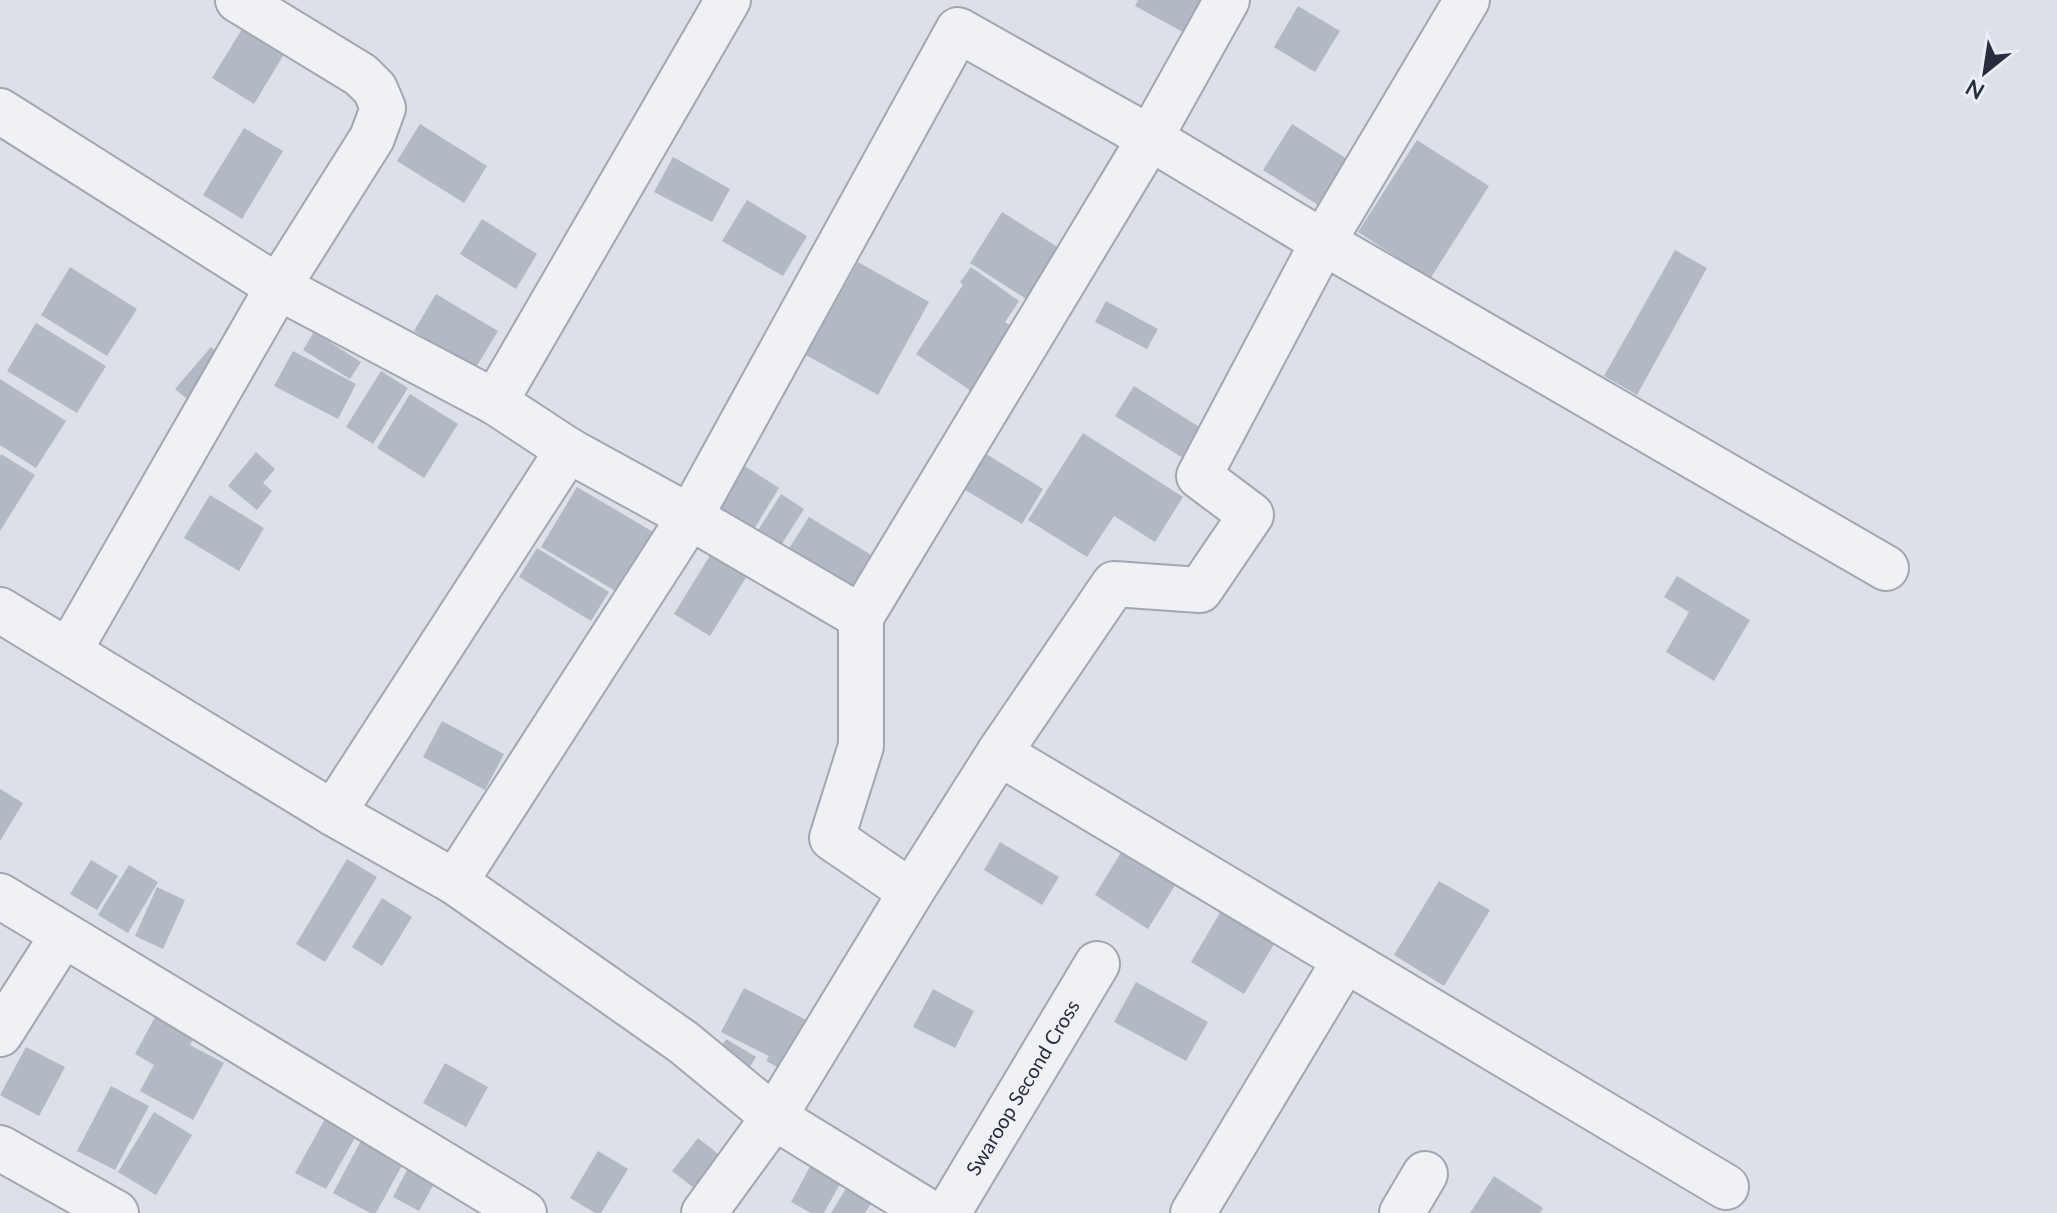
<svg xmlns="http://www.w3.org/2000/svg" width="2057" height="1213" font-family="Lato,sans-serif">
	<rect width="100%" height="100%" fill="#dce0e7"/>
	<g fill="#b3b9c4">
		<path d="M1138,0H1214L1194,38L1135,6Z"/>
		<path d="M1298,6L1340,31L1315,72L1274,47Z"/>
		<path d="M250,16L292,41L254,104L212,78Z"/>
		<path d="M420,124L487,166L464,203L397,161Z"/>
		<path d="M1292,124L1355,164L1326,210L1263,170Z"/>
		<path d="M244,128L283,151L242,219L203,195Z"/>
		<path d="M1417,140L1489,186L1430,279L1358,232Z"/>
		<path d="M673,157L730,189L712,222L654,192Z"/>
		<path d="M747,200L807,236L783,276L722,241Z"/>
		<path d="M1002,212L1067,253L1034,304L970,263Z"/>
		<path d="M482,219L537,254L516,289L460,254Z"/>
		<path d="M1675,250L1707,268L1637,395L1604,376Z"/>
		<path d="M858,262L929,302L878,395L806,355Z"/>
		<path d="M70,267L137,309L107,356L41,315Z"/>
		<path d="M971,267L1019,301L1005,322L1017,330L974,393L916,354L963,285L960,282Z"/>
		<path d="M436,294L498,331L475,369L414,331Z"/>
		<path d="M1106,301L1158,329L1147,349L1095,322Z"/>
		<path d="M36,323L106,366L77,413L7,371Z"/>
		<path d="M314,332L361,362L350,379L303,350Z"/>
		<path d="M211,347L227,361L192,403L175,389Z"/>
		<path d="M293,351L356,384L338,419L274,386Z"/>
		<path d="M381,371L408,388L373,444L346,427Z"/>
		<path d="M0,379L66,421L36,468L0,445Z"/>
		<path d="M1134,386L1201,428L1183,458L1115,416Z"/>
		<path d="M410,394L458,424L424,478L377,448Z"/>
		<path d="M1083,433L1183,497L1155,542L1114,516L1087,557L1028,520Z"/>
		<path d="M256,452L275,469L263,483L272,491L257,510L228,486Z"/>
		<path d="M983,452L1043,489L1022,524L962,488Z"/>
		<path d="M1,454L35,475L0,531V457Z"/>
		<path d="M740,463L779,488L753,531L713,507Z"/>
		<path d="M577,487L665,539L629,599L541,547Z"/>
		<path d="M781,494L804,509L778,550L755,535Z"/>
		<path d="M210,495L264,528L239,571L184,538Z"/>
		<path d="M809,517L876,558L850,600L783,558Z"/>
		<path d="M537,548L609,592L591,621L519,577Z"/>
		<path d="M714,549L750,571L710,636L674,614Z"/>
		<path d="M1677,576L1750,620L1714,681L1666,652L1689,612L1664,597Z"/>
		<path d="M442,721L504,754L485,790L423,757Z"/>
		<path d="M0,789L23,803L0,841Z"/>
		<path d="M1131,836L1185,869L1148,929L1095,895Z"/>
		<path d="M1000,842L1059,877L1042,905L984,870Z"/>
		<path d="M347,859L377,877L325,962L296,944Z"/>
		<path d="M91,860L118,876L97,910L70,894Z"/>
		<path d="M129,865L158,882L128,933L98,915Z"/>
		<path d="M1439,881L1490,910L1444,986L1394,955Z"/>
		<path d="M157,887L185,900L163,949L135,936Z"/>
		<path d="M382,898L412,917L382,966L352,947Z"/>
		<path d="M1228,899L1282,931L1244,994L1191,962Z"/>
		<path d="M1136,982L1208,1022L1186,1061L1114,1022Z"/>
		<path d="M744,988L820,1027L795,1076L766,1061L769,1056L721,1032Z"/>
		<path d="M933,989L974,1011L955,1048L913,1027Z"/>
		<path d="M162,1004L201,1025L190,1045L224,1063L193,1120L140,1091L154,1065L135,1054Z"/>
		<path d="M726,1039L756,1057L731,1097L701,1079Z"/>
		<path d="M26,1047L65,1067L39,1116L0,1095Z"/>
		<path d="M445,1063L488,1087L466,1127L423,1103Z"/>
		<path d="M111,1086L149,1106L115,1170L77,1151Z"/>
		<path d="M154,1112L192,1135L156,1195L118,1172Z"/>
		<path d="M325,1119L356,1136L326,1189L295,1173Z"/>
		<path d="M364,1135L406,1158L376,1213H370L333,1193Z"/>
		<path d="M698,1138L732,1165L707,1198L672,1171Z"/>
		<path d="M598,1151L628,1169L601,1213H595L570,1198Z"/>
		<path d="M813,1161L843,1178L824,1213H811L791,1202Z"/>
		<path d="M408,1168L435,1182L419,1211L393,1197Z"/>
		<path d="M1494,1176L1543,1208L1540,1213H1470Z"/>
		<path d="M851,1180L876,1196L865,1213H831Z"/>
	</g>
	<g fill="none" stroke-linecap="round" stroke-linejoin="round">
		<g stroke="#a1a7b1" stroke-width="48">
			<g id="minor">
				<path d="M0,111L278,287L495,402"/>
				<path d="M568,450L690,517L958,30L1150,138L1323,242L1886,568"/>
				<path d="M0,610L333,813L455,882L683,1042L774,1117L930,1213"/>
				<path d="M861,617L1150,138L1227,0"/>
				<path d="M69,651L278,287L372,138L383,108L375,89L361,75L238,0"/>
				<path d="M999,753L1726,1187"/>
				<path d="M333,813L568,450L495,402L728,0"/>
				<path d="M455,882L690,517L861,617V746L832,838L911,892L774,1117L704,1213"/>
				<path d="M911,892L999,753L1114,584L1200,590L1251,515L1199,476L1323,242L1467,0"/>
				<path d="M0,896L524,1213"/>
				<path d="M0,1034L63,935"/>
				<path d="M0,1148L116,1213"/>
				<path id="s1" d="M948,1213L1097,964"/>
				<path d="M1193,1213L1345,960"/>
				<path d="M1402,1213L1425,1174"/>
			</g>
		</g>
		<use href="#minor" stroke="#eff1f5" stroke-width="44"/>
	</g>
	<g text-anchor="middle" stroke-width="8" stroke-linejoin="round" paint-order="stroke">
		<g font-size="20" fill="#252d3e" stroke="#ebeff5">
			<text dy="7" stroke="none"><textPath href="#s1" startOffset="146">Swaroop Second Cross</textPath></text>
		</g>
	</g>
	<g transform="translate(1985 72) rotate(210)" stroke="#ebeff5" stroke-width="6" paint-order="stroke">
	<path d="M0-6L14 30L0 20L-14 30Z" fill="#252d3e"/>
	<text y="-12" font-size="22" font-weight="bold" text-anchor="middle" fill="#252d3e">N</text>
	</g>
</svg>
